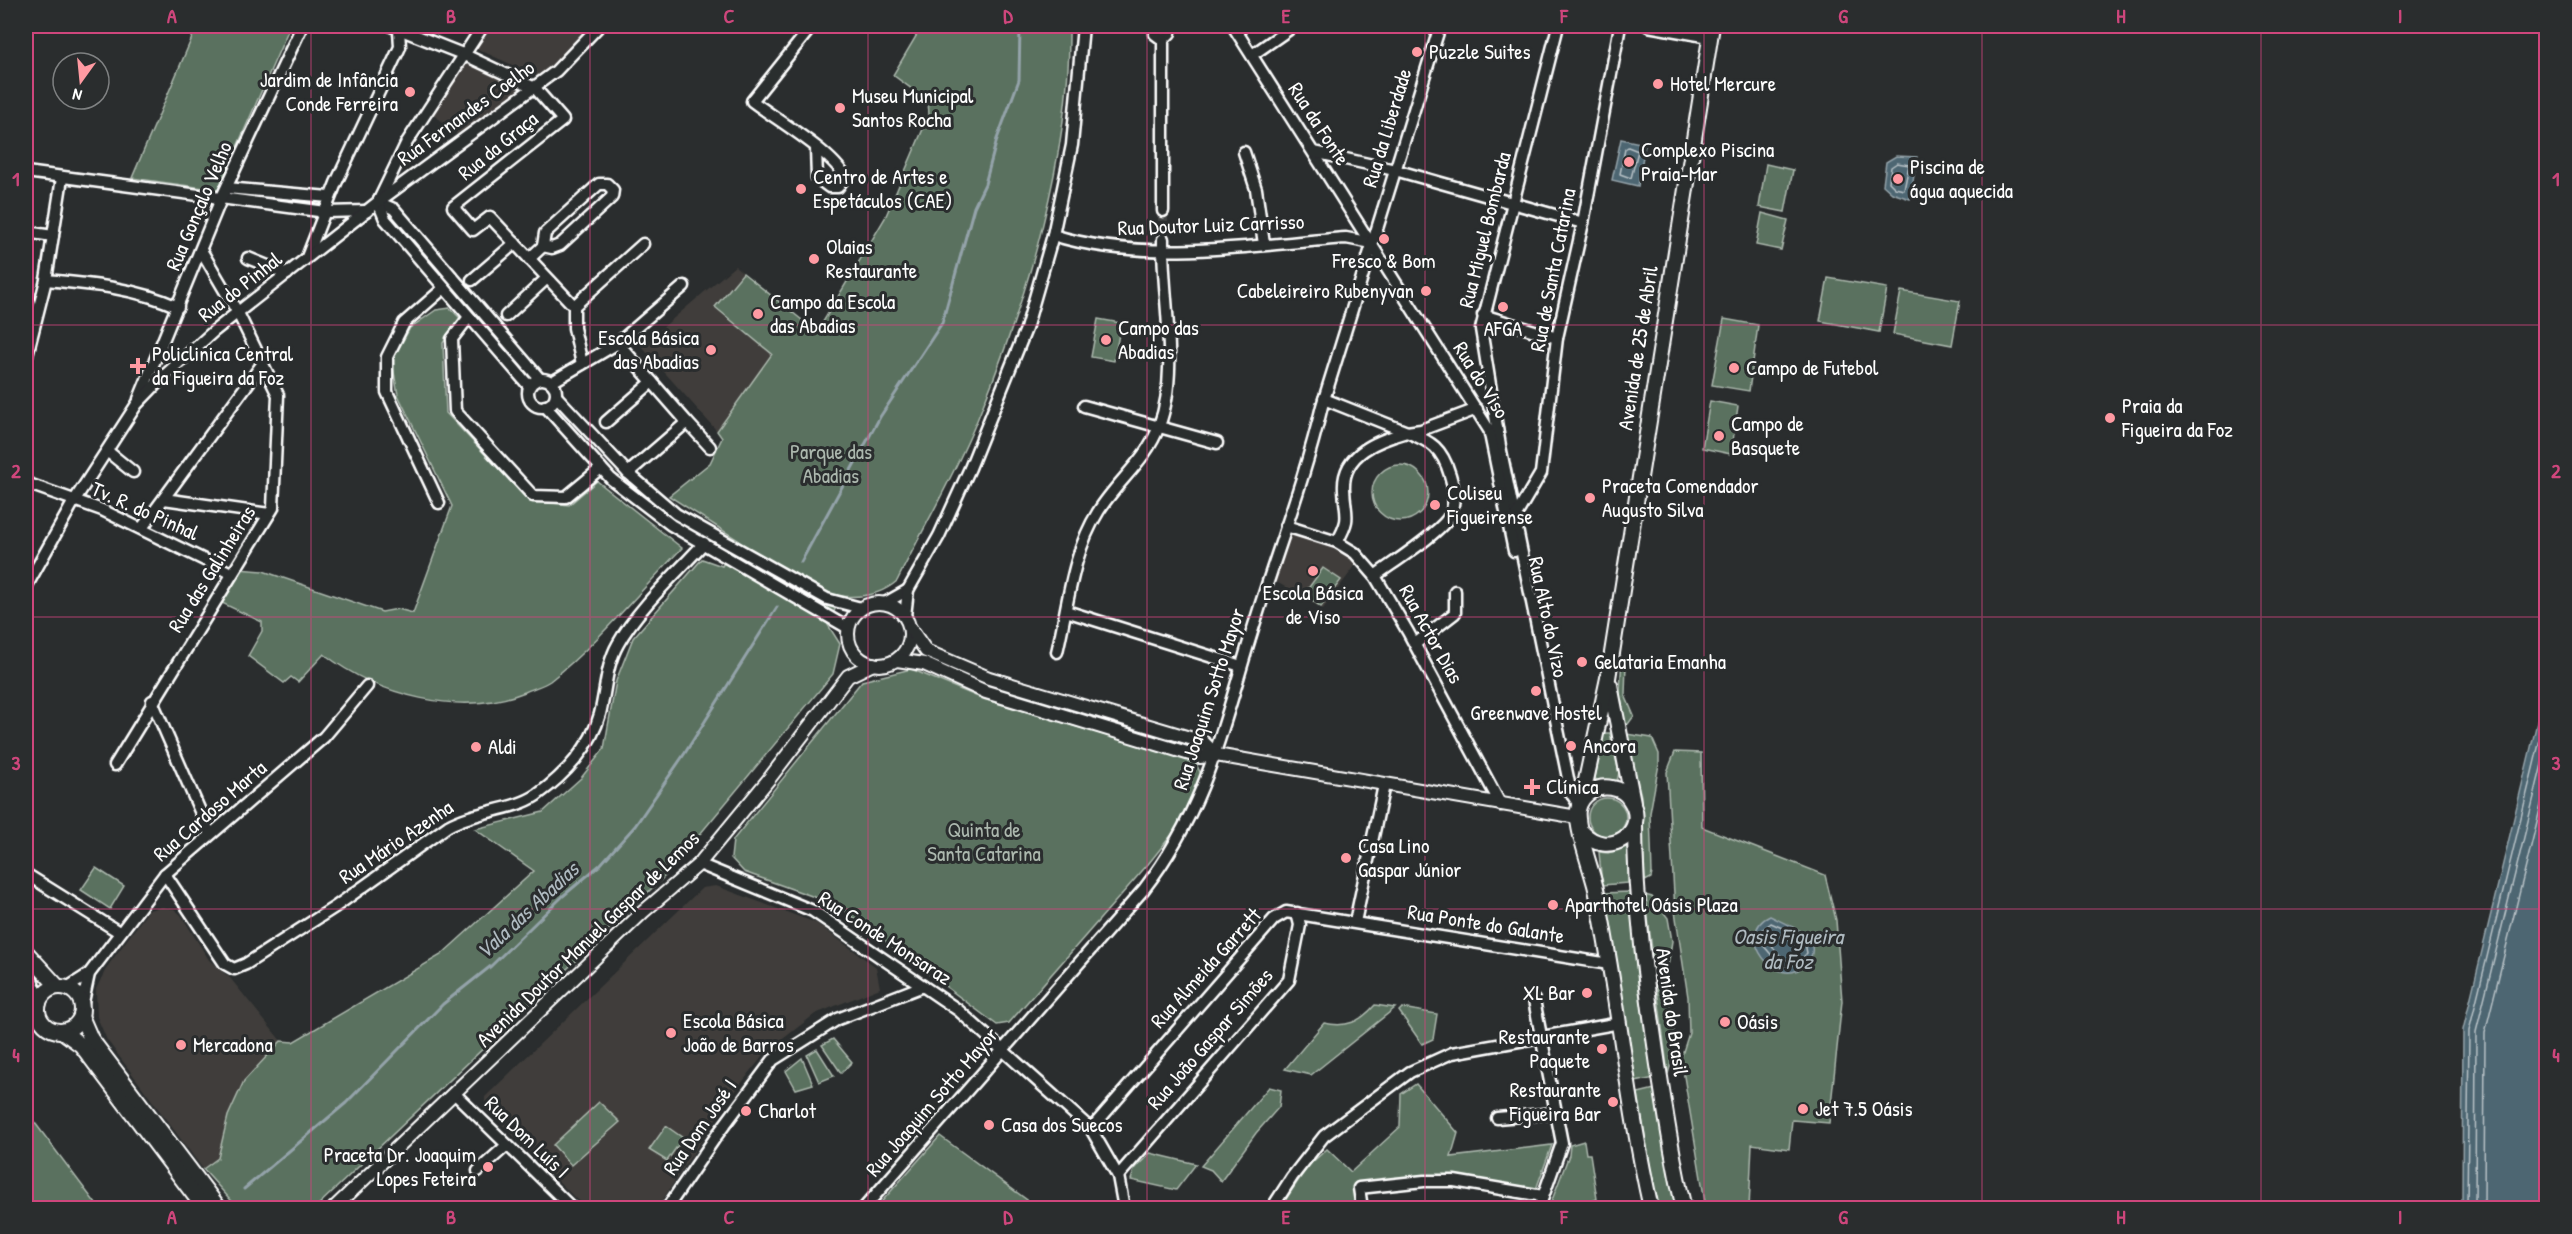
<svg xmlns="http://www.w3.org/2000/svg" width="2572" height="1234" font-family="'Patrick Hand',sans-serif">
	<rect width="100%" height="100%" fill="#2a2d2e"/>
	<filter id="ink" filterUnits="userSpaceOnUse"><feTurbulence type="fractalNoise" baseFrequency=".0167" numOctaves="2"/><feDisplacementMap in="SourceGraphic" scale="12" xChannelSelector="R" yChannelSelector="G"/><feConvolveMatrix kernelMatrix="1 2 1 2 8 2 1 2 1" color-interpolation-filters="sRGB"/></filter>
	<g filter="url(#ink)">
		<g fill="#403e3b">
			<path d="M486,26H591L539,77L473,47Z"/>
			<path d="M464,62L525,89L459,136L431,113Z"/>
			<path d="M735,266L801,320L717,431L641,346Z"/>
			<path d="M1288,530L1335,544L1358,562L1323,609L1273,580Z"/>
			<path d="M716,886L816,923L876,967L880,988L815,1014L766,1052L729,1099L657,1208H585L485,1107V1097L702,888Z"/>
			<path d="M162,907L174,909L181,915L209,960L230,978L281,1041L244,1081L228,1116L218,1158L203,1169L107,1040L97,1017L96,989L107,967L149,910Z"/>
		</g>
		<g fill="#5a715e" stroke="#acb8ae" stroke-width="1.5">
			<path d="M197,26H290L218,190L132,178Z"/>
			<path d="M922,26H1069C1071,154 1027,299 978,418C955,474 924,527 897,581C881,595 862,598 841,596L828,625L840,644L833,674L666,875L315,1208H238L203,1169L218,1158L228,1116L244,1081L281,1041L293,1042L441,955L534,871L475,829L543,812L581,778L604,749L616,681L633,638L702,559L722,566L738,540L669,496L710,463L722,438L717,431L772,354L715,307L743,273L817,332L885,218L929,115L928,101L893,75Z"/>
			<path d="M1766,164L1793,170L1785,212L1759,207Z"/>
			<path d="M1762,213L1788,220L1781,250L1756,245Z"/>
			<path d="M1828,278L1887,288L1879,332L1820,321Z"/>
			<path d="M1901,291L1960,301L1952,345L1893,334Z"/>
			<path d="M450,308L460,318L443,343L446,413L528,500L569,505L597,481L682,548C640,591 597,644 550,681C543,686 533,688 525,692C461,718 377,695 324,654L298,682L291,677L284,683L248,656L262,631V622L220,602L238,569L263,571L382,612L398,609L413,613L452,506L398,395L392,361L410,328L436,310Z"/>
			<path d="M1098,319L1121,323L1114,361L1091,357Z"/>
			<path d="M1724,319L1758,325L1749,391L1712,385Z"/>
			<path d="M1710,401L1738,406L1731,454L1702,448Z"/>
			<circle cx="1400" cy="493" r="28"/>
			<path d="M1323,568L1341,580L1321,607L1304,594Z"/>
			<path d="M1622,658L1626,664L1625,695L1634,716L1628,724H1624L1619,707Z"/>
			<path d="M911,669L983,699L1195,762L1201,774L1177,828L1149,863L1009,1023L997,1025L837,905L744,872L731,858L733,840L862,681Z"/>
			<path d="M1604,733H1610L1619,773L1617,781C1611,783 1598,785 1595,778Z"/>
			<path d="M1626,734L1652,738L1659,754V764L1650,813L1652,873L1651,878L1645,881L1641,796Z"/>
			<path d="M1675,752L1701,753L1702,827L1825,875L1836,920L1842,1001L1829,1123L1792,1120L1789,1149L1752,1144L1749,1208H1706L1681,1058L1689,1033L1688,997L1675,911L1667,772Z"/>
			<circle cx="1607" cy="817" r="19"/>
			<path d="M1625,847L1628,849V883L1602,885L1599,852L1608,853Z"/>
			<path d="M96,868L124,886L110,909L81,890Z"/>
			<path d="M1629,892L1639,989L1655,1078L1635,1082L1603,893Z"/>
			<path d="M1645,895L1652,897L1668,918L1672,941L1666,979L1676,1045L1668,1074Z"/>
			<path d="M1375,1005L1395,1008L1311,1075L1285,1069L1324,1023C1347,1028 1360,1022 1375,1005Z"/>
			<path d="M1402,1008L1437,1014L1433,1039L1422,1044L1399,1011Z"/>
			<path d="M833,1039L852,1062L841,1073L822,1045Z"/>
			<path d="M817,1049L834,1076L819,1082L807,1055Z"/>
			<path d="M802,1058L813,1084L796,1089L786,1071Z"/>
			<path d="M1416,1084L1458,1133L1451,1157L1552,1145L1535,1192L1480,1181L1357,1187L1354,1198L1356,1208H1280L1308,1166L1327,1149L1351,1172L1400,1127L1401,1094Z"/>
			<path d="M1269,1087L1281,1090L1279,1107L1256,1133L1221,1181L1211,1170L1201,1166Z"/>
			<path d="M1655,1089L1676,1208H1657L1638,1093Z"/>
			<path d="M599,1102L620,1122L571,1165L553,1145Z"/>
			<path d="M26,1111L99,1208H100H26Z"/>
			<path d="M666,1126L683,1138L667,1161L649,1150Z"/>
			<path d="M940,1136L1038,1208H876Z"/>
			<path d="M1584,1141L1586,1154H1590L1597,1199L1574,1208H1549L1569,1155L1570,1145Z"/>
			<path d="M1150,1153L1196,1164L1176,1190L1131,1180L1134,1170Z"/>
		</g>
		<g fill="#4d6672" stroke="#94a3aa" stroke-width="1.5">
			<path d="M1621,139L1645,144L1638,186L1612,180Z"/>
			<path d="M1896,156L1917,157L1910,199L1892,193L1883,185L1886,162Z"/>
			<path d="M2546,685V1208H2462L2463,1030Z"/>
			<path d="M1770,916L1809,935C1813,947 1815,954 1806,964C1777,994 1732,933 1770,916Z"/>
		</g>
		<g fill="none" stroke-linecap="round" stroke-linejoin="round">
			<g stroke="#b8c2c7" stroke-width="1.5">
				<path d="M1628,147L1638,151L1631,178L1620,174L1625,149Z"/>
				<path d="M1897,163L1909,165L1904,190L1895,188L1889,182L1891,167Z"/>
				<path d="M1771,923L1804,938L1807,953L1797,964L1782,967L1762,944V930Z"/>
				<path d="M1772,931L1797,943L1799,950L1793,958L1786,960C1777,955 1768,942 1769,933Z"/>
				<path d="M2467,1208L2469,1031L2546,715"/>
				<path d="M2475,1208L2476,1032L2546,748"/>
				<path d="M2484,1208L2485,1033L2546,785"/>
			</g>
			<g stroke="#94a3aa" stroke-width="3">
				<path d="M801,562L880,417L942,323L974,207L985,184L997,139L1019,80L1020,26"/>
				<path d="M244,1189L346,1103L443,1004L491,966L563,896L600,865L635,826L685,753L777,607"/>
			</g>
			<path stroke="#3f4243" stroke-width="10" stroke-dasharray="10 5" stroke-linecap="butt" d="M1163,211V239"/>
			<g stroke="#fff" stroke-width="15">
				<g id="minor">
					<path d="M397,26L399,29L465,55L535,88L563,120L453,207L473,230L490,217L574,306V328L582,364"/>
					<path d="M812,26L752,101C777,120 832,152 845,177L838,187H829L817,178L816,148"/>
					<path d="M863,26H870"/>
					<path d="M1160,26L1155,34L1163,40"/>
					<path d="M1233,26L1496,441"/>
					<path d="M1558,26L1481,329L1500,446L1571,793L1579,805"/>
					<path d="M1648,26L1710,37"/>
					<path d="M1163,40L1170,33L1164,26"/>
					<path d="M1252,55L1288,30L1291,26"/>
					<path d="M1244,152L1256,189L1264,244"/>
					<path d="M1314,152L1395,170L1583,223"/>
					<path d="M26,172L326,212L367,211"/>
					<path d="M227,188L329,197"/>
					<path d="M379,200L407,142L483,26"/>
					<path d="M378,202L394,209L539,378"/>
					<path d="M378,202L385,219L529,386"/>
					<path d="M1163,211V40"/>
					<path d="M26,232L53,236"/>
					<path d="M1053,235C1145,264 1251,245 1346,238L1372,243"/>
					<path d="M307,257L336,183L400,47L399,29L393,27"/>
					<path d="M248,258L287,274"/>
					<path d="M529,259L543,246L552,248L560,245L612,197L613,190L607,184H599L545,233L543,246"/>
					<path d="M46,280C91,284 136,288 178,307"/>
					<path d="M472,280L515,243"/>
					<path d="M574,306L643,244"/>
					<path d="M1483,315L1557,338"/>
					<path d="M506,316L546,279"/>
					<path d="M469,317L452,339L455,411L533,496L566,497L601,468"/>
					<path d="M618,343L687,422L628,473"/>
					<path d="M26,359L46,280L62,178"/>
					<circle cx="542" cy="393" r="14"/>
					<path d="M552,382L618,343L684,286"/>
					<path d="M556,396L628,473L676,514L827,599L861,608"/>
					<path d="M139,399L221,199L302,26"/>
					<path d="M1324,399L1407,432L1421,430L1477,409"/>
					<path d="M545,406L611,479L671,525L848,628"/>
					<path d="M1084,406L1217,443"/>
					<path d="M606,422L652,382"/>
					<path d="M687,422L710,447"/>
					<path d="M1490,434L1514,551"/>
					<path d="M107,451L133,472"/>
					<path d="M26,483L102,510L231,573"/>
					<path d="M164,499L269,514"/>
					<path d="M439,503L387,392V357L404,323L444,288"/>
					<path d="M1515,517L1541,473L1557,338L1583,223L1620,26"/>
					<path d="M1286,526L1337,542L1355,553L1375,576L1408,632L1501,805"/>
					<path d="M142,528L263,363"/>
					<path d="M1337,542C1352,516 1345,516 1344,489C1342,453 1379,440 1407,432C1432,442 1442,448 1450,475C1454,488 1456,502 1450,515C1443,531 1391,564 1375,576"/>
					<path d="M26,587L74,501L137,404L165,375L214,331L378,202L556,71L599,26"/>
					<path d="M885,603L908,590"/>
					<path d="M1066,611L1241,666"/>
					<path d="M905,616L908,590L939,536L970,468L1026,329L1053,235L1072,145L1083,26"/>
					<path d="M1415,644L1455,613V591"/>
					<path d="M1057,652C1068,606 1072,553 1098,512C1116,482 1147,460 1159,426C1180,371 1162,298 1163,239"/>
					<path d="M152,701L210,834"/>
					<path d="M115,765L273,508L278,395L238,313L201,250"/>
					<path d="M699,864L813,911L958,1010L1091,1129L1118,1176L1124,1208"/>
					<path d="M26,874L119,932"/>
					<path d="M165,874L225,964L234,969L246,964L335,907L448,826C477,810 513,811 537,795C565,775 591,747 600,714C606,690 606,665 618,644C638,608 676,574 704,543"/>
					<path d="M1355,922L1384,785"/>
					<path d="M67,988L89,974"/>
					<path d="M1534,1000L1562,1143L1539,1208"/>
					<path d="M82,1007L89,974L165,874L324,737L367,686"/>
					<path d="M455,1094L572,1208"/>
					<path d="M1497,1118L1557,1113"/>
					<path d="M1091,1129L1274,919L1286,912L1609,964"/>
					<path d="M478,1171L507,1145"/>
					<path d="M1118,1176L1289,980L1300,925L1297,913"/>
					<path d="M667,1208L717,1135L773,1060L838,1019L923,986"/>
					<path d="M864,1208L1144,889C1210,803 1224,719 1256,619C1278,548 1305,478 1322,406L1440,26"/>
					<path d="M1272,1208L1292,1177L1324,1136L1410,1072L1452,1053L1620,1023"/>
					<path d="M1362,1208L1359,1188L1424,1181H1454L1543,1196"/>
				</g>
			</g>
			<g stroke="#fff" stroke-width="16">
				<g id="tertiary">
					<circle cx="879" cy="634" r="31"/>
					<path d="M910,628L926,651L989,678L1203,742L1216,755"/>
					<path d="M897,660L924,664L986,692L1200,757L1216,755L1577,817"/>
					<path d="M334,1208L643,912L699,864L769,779L848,676L873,664"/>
				</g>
			</g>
			<g stroke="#fff" stroke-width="18">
				<g id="secondary">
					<path d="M1610,685L1633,802"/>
					<path d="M1582,799L1608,678L1712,26"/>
					<path d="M1635,825C1635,906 1646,984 1658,1065C1666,1113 1672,1161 1684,1208"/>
					<path d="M1582,832C1608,861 1651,831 1630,800C1626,793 1619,789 1612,788C1597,785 1581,794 1578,810C1575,826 1592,871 1596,889C1618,995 1627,1103 1651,1208"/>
					<path d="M26,952L58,987"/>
					<path d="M26,970L39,1003"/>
					<circle cx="60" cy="1009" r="22"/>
					<path d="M81,1016L91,1039L219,1208"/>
					<path d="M62,1031L81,1045L204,1208"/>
				</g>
			</g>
			<use href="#minor" stroke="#2a2d2e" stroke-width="10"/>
			<use href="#tertiary" stroke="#2a2d2e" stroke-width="12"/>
			<use href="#secondary" stroke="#2a2d2e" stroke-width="14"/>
		</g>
	</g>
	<path fill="none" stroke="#ce467c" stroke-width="1.5" stroke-opacity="0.55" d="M311,26V1208M590,26V1208M868,26V1208M1147,26V1208M1425,26V1208M1704,26V1208M1982,26V1208M2261,26V1208M26,325H2546M26,617H2546M26,909H2546"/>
	<g fill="#ff9aa2" stroke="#2a2d2e" stroke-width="2">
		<circle cx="1417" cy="52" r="6"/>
		<circle cx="1658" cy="84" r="6"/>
		<circle cx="410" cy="92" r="6"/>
		<circle cx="840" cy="108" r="6"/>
		<circle cx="1629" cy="162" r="6"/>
		<circle cx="1898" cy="179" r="6"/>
		<circle cx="801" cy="189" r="6"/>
		<circle cx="1384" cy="239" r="6"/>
		<circle cx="814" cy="259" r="6"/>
		<circle cx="1426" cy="291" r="6"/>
		<circle cx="1503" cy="307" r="6"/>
		<circle cx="758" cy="314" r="6"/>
		<circle cx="1106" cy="340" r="6"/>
		<circle cx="711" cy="350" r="6"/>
		<path d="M135 357h6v6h6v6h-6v6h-6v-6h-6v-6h6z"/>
		<circle cx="1734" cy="368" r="6"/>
		<circle cx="2110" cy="418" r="6"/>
		<circle cx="1719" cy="436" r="6"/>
		<circle cx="1590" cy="498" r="6"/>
		<circle cx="1435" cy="505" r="6"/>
		<circle cx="1313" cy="571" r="6"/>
		<circle cx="1582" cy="662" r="6"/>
		<circle cx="1536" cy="691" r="6"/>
		<circle cx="1571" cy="746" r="6"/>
		<circle cx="476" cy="747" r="6"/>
		<path d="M1529 778h6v6h6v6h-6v6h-6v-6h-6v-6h6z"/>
		<circle cx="1346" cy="858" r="6"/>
		<circle cx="1553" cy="905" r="6"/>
		<circle cx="1587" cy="993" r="6"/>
		<circle cx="1725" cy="1022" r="6"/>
		<circle cx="671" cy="1033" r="6"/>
		<circle cx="181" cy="1045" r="6"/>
		<circle cx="1602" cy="1049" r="6"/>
		<circle cx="1613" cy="1102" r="6"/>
		<circle cx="1803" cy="1109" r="6"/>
		<circle cx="746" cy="1111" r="6"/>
		<circle cx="989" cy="1125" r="6"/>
		<circle cx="488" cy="1167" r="6"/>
	</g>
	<g text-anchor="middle" stroke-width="6" stroke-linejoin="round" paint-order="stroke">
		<g font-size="21" fill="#fff" stroke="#2a2d2e" text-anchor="start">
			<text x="1429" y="59">Puzzle Suites</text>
			<text x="398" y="87" text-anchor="end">Jardim de Infância<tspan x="398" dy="24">Conde Ferreira</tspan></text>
			<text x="1670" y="91">Hotel Mercure</text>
			<text x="852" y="103">Museu Municipal<tspan x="852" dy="24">Santos Rocha</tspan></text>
			<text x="1641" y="157">Complexo Piscina<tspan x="1641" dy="24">Praia-Mar</tspan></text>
			<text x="1910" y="174">Piscina de<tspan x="1910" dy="24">água aquecida</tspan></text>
			<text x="813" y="184">Centro de Artes e<tspan x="813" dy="24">Espetáculos (CAE)</tspan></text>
			<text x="826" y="254">Olaias<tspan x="826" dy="24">Restaurante</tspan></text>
			<text x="1384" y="268" text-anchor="middle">Fresco &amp; Bom</text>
			<text x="1414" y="298" text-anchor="end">Cabeleireiro Rubenyvan</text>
			<text x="770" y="309">Campo da Escola<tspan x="770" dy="24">das Abadias</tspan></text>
			<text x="1118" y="335">Campo das<tspan x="1118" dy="24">Abadias</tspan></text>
			<text x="1503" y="336" text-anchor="middle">AFGA</text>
			<text x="699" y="345" text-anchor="end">Escola Básica<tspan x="699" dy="24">das Abadias</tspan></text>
			<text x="152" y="361">Policlinica Central<tspan x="152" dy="24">da Figueira da Foz</tspan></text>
			<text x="1746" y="375">Campo de Futebol</text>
			<text x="2122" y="413">Praia da<tspan x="2122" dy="24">Figueira da Foz</tspan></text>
			<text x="1731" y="431">Campo de<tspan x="1731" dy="24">Basquete</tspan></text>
			<text x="1602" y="493">Praceta Comendador<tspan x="1602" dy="24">Augusto Silva</tspan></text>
			<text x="1447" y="500">Coliseu<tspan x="1447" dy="24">Figueirense</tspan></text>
			<text x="1313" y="600" text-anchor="middle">Escola Básica<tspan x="1313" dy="24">de Viso</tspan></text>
			<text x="1594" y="669">Gelataria Emanha</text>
			<text x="1536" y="720" text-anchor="middle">Greenwave Hostel</text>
			<text x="1583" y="753">Ancora</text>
			<text x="488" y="754">Aldi</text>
			<text x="1546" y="794">Clínica</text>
			<text x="1358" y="853">Casa Lino<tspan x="1358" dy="24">Gaspar Júnior</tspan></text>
			<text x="1565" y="912">Aparthotel Oásis Plaza</text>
			<text x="1575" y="1000" text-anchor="end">XL Bar</text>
			<text x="683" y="1028">Escola Básica<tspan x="683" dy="24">João de Barros</tspan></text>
			<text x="1737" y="1029">Oásis</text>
			<text x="1590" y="1044" text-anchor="end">Restaurante<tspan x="1590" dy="24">Paquete</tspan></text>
			<text x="193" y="1052">Mercadona</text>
			<text x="1601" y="1097" text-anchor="end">Restaurante<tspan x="1601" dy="24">Figueira Bar</tspan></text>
			<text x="1815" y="1116">Jet 7.5 Oásis</text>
			<text x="758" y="1118">Charlot</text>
			<text x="1001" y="1132">Casa dos Suecos</text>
			<text x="476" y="1162" text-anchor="end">Praceta Dr. Joaquim<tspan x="476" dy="24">Lopes Feteira</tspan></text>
		</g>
		<g font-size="21" fill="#fff" stroke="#2a2d2e">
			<text transform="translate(466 113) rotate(-36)" y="7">Rua Fernandes Coelho</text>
			<text transform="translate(1319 124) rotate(57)" y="7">Rua da Fonte</text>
			<text transform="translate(1387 128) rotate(-73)" y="7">Rua da Liberdade</text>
			<text transform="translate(498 146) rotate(-39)" y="7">Rua da Graça</text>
			<text transform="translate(199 206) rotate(-67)" y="7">Rua Gonçalo Velho</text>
			<text transform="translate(1211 225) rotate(-2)" y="7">Rua Doutor Luiz Carrisso</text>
			<text transform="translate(1485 230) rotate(-76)" y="7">Rua Miguel Bombarda</text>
			<text transform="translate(1553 270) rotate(-79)" y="7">Rua de Santa Catarina</text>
			<text transform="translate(240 287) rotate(-38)" y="7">Rua do Pinhal</text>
			<text transform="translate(1638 348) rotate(-81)" y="7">Avenida de 25 de Abril</text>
			<text transform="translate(1481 380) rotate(58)" y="7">Rua do Viso</text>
			<text transform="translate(145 511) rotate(24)" y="7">Tv. R. do Pinhal</text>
			<text transform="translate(212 569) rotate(-58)" y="7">Rua das Galinheiras</text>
			<text transform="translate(1548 617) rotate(78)" y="7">Rua Alto do Vizo</text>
			<text transform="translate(1431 634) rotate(61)" y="7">Rua Actor Dias</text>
			<text transform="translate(1209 699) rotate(-72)" y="7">Rua Joaquim Sotto Mayor</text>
			<text transform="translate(210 811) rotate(-41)" y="7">Rua Cardoso Marta</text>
			<text transform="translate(396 842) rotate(-34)" y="7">Rua Mário Azenha</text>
			<text transform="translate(1486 924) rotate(9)" y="7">Rua Ponte do Galante</text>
			<text transform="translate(885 938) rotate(33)" y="7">Rua Conde Monsaraz</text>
			<text transform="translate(588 939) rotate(-44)" y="7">Avenida Doutor Manuel Gaspar de Lemos</text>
			<text transform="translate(1206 968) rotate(-48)" y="7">Rua Almeida Garrett</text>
			<text transform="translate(1672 1012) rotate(82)" y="7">Avenida do Brasil</text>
			<text transform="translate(1210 1039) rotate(-49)" y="7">Rua João Gaspar Simões</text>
			<text transform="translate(932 1102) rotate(-49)" y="7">Rua Joaquim Sotto Mayor</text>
			<text transform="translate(700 1127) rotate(-55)" y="7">Rua Dom José I</text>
			<text transform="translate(527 1137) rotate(44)" y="7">Rua Dom Luís I</text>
		</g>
		<g font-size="21" fill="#acb8ae" stroke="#2a2d2e">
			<text x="831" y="459">Parque das<tspan x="831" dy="24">Abadias</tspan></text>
			<text x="984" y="837">Quinta de<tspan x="984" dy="24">Santa Catarina</tspan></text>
		</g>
		<g font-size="22" font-style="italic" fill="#afbac0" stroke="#2a2d2e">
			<text transform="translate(527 910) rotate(-43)" y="8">Vala das Abadias</text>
			<text x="1788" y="944">Oasis Figueira<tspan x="1788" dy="25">da Foz</tspan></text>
		</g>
	</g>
	<rect width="2572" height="1234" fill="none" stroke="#2a2d2e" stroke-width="66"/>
	<g transform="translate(81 81) rotate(195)"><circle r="28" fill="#2a2d2e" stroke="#7f8182" stroke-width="1.5"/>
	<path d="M0-4.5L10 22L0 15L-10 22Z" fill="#ff9aa2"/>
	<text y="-9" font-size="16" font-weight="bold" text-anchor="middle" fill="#ffffff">N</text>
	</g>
	<rect x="33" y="33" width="2506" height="1168" fill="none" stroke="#ce467c" stroke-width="2"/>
	<g font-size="20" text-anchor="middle" font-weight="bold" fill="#ce467c">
		<text x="172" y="23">A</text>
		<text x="451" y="23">B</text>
		<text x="729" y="23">C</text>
		<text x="1008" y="23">D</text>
		<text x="1286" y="23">E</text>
		<text x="1564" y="23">F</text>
		<text x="1843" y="23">G</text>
		<text x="2121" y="23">H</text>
		<text x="2400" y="23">I</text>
		<text x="16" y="186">1</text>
		<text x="2556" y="186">1</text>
		<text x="16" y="478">2</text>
		<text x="2556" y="478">2</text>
		<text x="16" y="770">3</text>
		<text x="2556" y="770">3</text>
		<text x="16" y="1062">4</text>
		<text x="2556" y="1062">4</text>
		<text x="172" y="1224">A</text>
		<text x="451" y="1224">B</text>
		<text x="729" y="1224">C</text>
		<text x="1008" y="1224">D</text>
		<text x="1286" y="1224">E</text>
		<text x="1564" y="1224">F</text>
		<text x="1843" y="1224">G</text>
		<text x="2121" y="1224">H</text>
		<text x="2400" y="1224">I</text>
	</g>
</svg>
